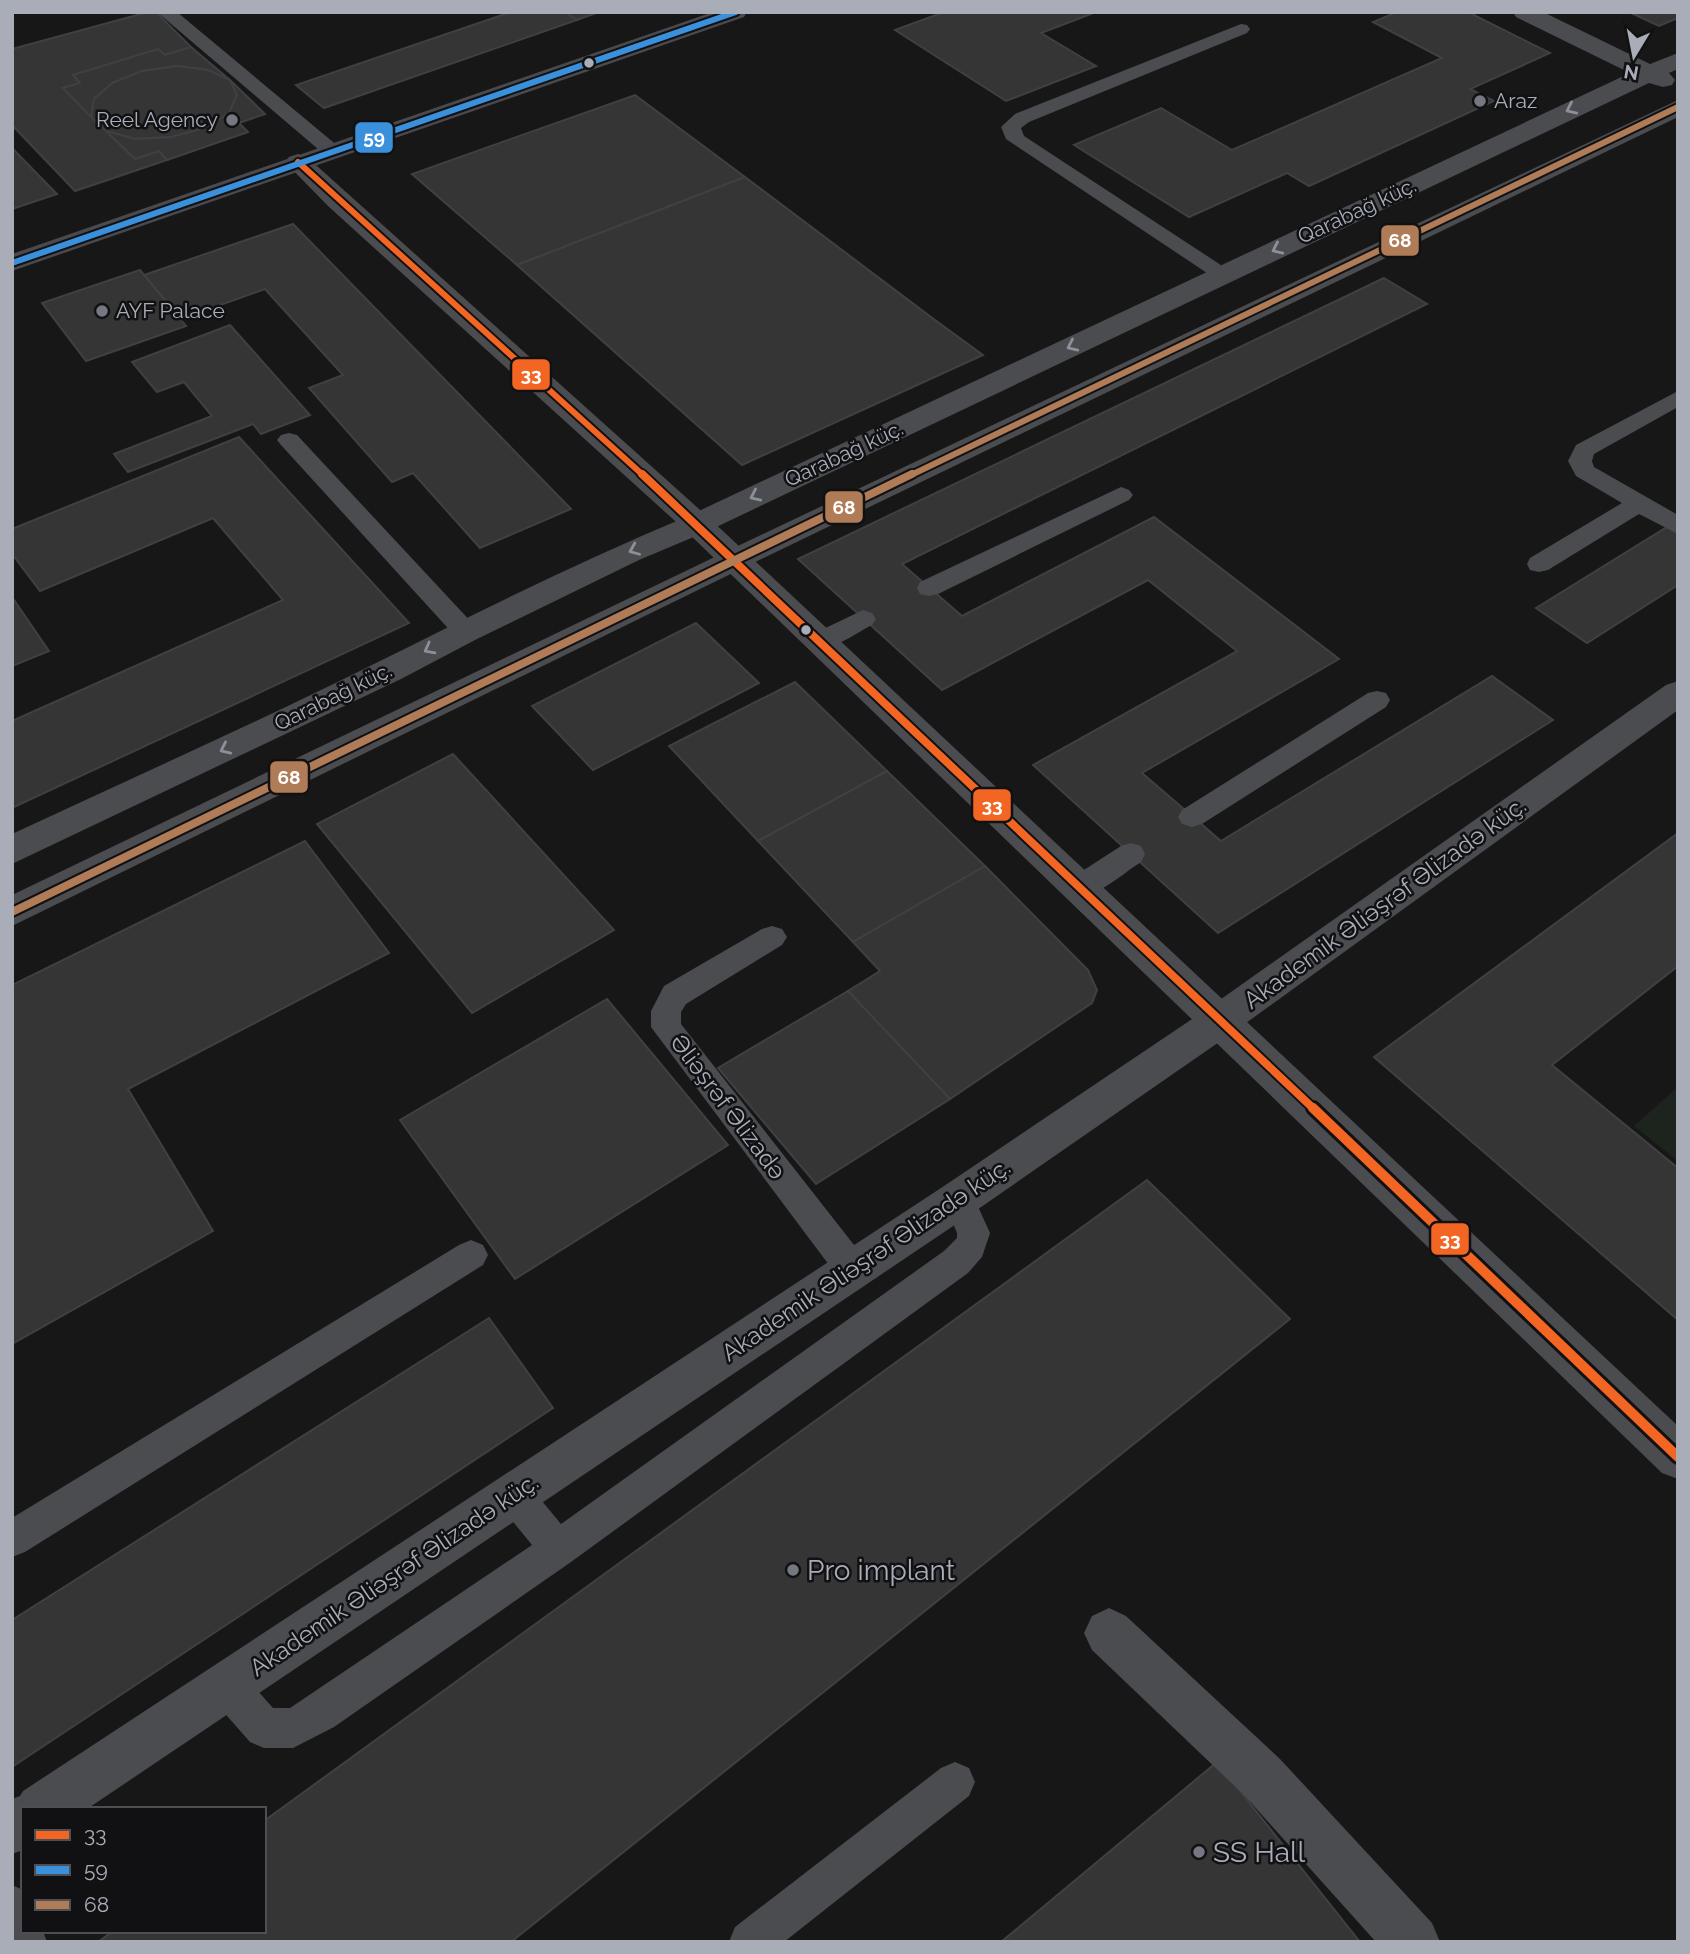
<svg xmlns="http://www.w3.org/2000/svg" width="1690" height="1954" font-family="Raleway,sans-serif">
	<rect width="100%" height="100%" fill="#171717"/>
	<path fill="#1d241e" d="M1678,1087V1161L1634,1126Z"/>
	<g fill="#353536" stroke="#3f4043" stroke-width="2">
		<path d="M148,12H156L191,47L165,55L158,49L73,75L80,83L63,88L135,159L159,151L167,160L75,191L12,125V49Z"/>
		<path d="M511,12H565L577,20L324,108L296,85Z"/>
		<path d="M565,12H599L577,20Z"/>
		<path d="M944,12H1096L1041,33L1096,66L1006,101L895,30Z"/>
		<path d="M1397,12H1468L1550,53L1470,89L1494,101L1309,186L1287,173L1189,217L1074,145L1161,108L1232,150L1442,58L1373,22Z"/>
		<path d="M1629,12H1678V18L1659,26Z"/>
		<path d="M191,47L230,80L208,70L177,66L142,71L112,83L94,99L91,117L63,88L80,83L73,75L158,49L165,55Z"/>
		<path d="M177,66L208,70L230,80L237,95L229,113L204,128L171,137L135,139L106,131L91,117L94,99L112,83L142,71Z"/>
		<path d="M230,80L265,114L239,123L248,132L167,160L159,151L135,159L106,131L135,139L171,137L204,128L229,113L237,95Z"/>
		<path d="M635,95L745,177L517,265L412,174Z"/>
		<path d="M12,148L57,194L12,209Z"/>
		<path d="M745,177L935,320L983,355L742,465L517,265Z"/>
		<path d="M293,224L571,509L480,548L413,473L392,482L309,388L343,375L265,289L181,319L144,275Z"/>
		<path d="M140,270L186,326L86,361L42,303Z"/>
		<path d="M1384,278L1427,304L902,564L962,616L1154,517L1339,659L1142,773L1221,841L1492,676L1553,720L1218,933L1033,765L1237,651L1148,580L942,690L798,559Z"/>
		<path d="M230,325L310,415L261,434L253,424L128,472L114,454L212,416L184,382L157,392L132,362Z"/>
		<path d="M239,437L409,623L12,808V721L283,600L213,518L40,591L12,554V529Z"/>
		<path d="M1667,527L1678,533V585L1587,643L1536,608Z"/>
		<path d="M12,597L49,651L12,666Z"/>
		<path d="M696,623L759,683L593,770L532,706Z"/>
		<path d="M795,682L887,771L758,841L669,746Z"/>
		<path d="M453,754L614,930L472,1013L317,824Z"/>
		<path d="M887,771L985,866L853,942L758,841Z"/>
		<path d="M1678,833V966L1552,1065L1678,1168V1320L1374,1057Z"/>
		<path d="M305,841L389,953L128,1089L213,1231L12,1344V985Z"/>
		<path d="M985,866L1088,970L1097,990L1092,1003L950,1099L848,991L880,971L853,942Z"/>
		<path d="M848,991L950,1099L816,1184L718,1068Z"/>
		<path d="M607,999L728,1145L515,1279L400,1120Z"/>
		<path d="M1147,1180L1290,1319L511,1942H98L113,1931H264V1821Z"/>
		<path d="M489,1318L553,1408L12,1767V1620Z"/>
		<path d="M1217,1762L1360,1942H1001Z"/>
	</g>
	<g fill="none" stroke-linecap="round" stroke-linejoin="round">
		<g fill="#4b4c50" fill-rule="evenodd">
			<path d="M157,12H177L339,147L342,151L339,155H325Z"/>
			<path d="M1241,24L1247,25L1250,29L1247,33L1029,122L1021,128L1024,136L1230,271L1234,275L1230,279H1216L1006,139L1001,127L1015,114Z"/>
			<path d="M1678,391V407L1594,454L1592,461L1594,467L1678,515V534L1639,514L1548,570L1539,572L1530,570L1527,564L1530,558L1622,503L1576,476L1568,461L1576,445Z"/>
			<path d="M289,433L297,435L474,625L478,631L474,637L465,640L456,637L281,445L277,440L281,435Z"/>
			<path d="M1121,487L1129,490L1133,495L1129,500L938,594L929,596L920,594L917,588L920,582Z"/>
			<path d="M863,610L872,613L876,619L872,625C854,634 831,653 811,647L807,641L811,635Z"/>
			<path d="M1377,691L1386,693L1390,700L1386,707L1202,824L1192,827L1182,824L1178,817L1182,810L1368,693Z"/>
			<path d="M1131,843L1141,846L1145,854L1141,862C1122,874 1093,902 1070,895L1066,887L1070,879L1121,846Z"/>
			<path d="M772,926L782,929L787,937L782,945L686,1004L681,1012V1024L865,1259L870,1270L865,1281L853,1285L841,1281L651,1027V1011L664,986L762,929Z"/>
			<path d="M959,1185L970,1189L990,1233L982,1257L968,1273L571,1562L334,1727L293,1748H264L250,1742L213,1700L208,1686L213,1672L227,1667L241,1672L273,1708H290L532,1545L501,1507L496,1495L501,1483L514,1477L527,1483L561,1524L944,1251L957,1238V1233L943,1199L948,1189Z"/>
			<path d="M471,1240L483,1245L488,1255L483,1265L25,1552L12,1557V1518L459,1245Z"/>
			<path d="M955,1762L969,1768L975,1782L969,1796L784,1942H729L735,1927L941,1768Z"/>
			<path d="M12,1885L23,1890V1931H43L47,1942H12Z"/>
		</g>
		<g fill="#4b4c50" fill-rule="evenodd">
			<path d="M1513,12H1543L1650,64L1678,53V69L1669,73L1675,80L1672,85L1663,87L1649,83L708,531L639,560L477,639L401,679L12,864V834C134,777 258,722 378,662C480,611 581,561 686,517L1630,73L1516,17Z"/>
			<path d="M1678,100V117L745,567L12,926V895L723,553Z"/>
			<path d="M1678,681V710L1235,1031L974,1212L87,1809H23V1850L12,1854V1799L20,1796L23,1791L944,1186L1207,1009L1666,685Z"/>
			<path d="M1109,1608L1126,1616L1280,1759L1432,1923L1440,1942H1376L1244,1795L1092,1650L1084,1633L1092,1616Z"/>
		</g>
		<path fill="#4b4c50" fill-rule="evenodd" d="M298,154L307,157L708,517L1678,1426V1479L1662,1473L686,531L328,206L285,162L289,157Z"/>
		<path fill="#4a4a4e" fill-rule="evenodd" d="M713,12H747L744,17L12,271V254Z"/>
		<g stroke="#111113" stroke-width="10">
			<path id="bus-1-far2" d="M298,162L644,476"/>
		</g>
		<g stroke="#111113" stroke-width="12">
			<path id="bus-1-far1" d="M642,474L1315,1110"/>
		</g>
		<g stroke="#111113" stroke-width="16">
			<path id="bus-1" d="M1313,1108L1678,1457"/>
		</g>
		<g stroke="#111113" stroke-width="10">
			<path id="bus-2" d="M12,263L736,12"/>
		</g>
		<g stroke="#111113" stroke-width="10">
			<path id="bus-3-far1" d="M909,476L1678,107"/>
		</g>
		<g stroke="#111113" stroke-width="12">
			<path id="bus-3" d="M12,912L912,474"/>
		</g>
		<use href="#bus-1-far2" stroke="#f26522" stroke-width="6"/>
		<use href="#bus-1-far1" stroke="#f26522" stroke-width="8"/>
		<use href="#bus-1" stroke="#f26522" stroke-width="10"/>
		<use href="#bus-2" stroke="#3a90db" stroke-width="6"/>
		<use href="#bus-3-far1" stroke="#b07c57" stroke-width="6"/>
		<use href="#bus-3" stroke="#b07c57" stroke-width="8"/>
	</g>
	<defs><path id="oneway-chevron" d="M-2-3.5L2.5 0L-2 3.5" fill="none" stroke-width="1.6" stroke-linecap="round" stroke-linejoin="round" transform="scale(1.75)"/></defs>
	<g stroke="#8c9099">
		<use href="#oneway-chevron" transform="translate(1571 109) rotate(155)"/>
		<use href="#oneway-chevron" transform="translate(1277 249) rotate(155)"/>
		<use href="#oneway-chevron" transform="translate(1072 346) rotate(155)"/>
		<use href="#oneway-chevron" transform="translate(755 496) rotate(155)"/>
		<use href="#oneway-chevron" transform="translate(634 550) rotate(157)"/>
		<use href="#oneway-chevron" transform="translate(429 649) rotate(152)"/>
		<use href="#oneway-chevron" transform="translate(225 749) rotate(155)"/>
	</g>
	<g fill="#a8adb8" stroke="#111113" stroke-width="2.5">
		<circle cx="589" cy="63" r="6"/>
		<circle cx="806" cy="630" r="6"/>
	</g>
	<g fill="#757880" stroke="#111113" stroke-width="2.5">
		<circle cx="1480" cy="101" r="7"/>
		<circle cx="232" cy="120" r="7"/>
		<circle cx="102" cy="311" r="7"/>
		<circle cx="793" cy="1570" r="7"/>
		<circle cx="1199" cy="1852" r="7"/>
	</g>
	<g text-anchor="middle" stroke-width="5" stroke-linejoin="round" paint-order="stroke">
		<g font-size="21" fill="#a8adb8" stroke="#111113" text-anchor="start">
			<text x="1494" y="108">Araz</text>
			<text x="218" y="127" text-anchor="end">Reel Agency</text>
			<text x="116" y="318">AYF Palace</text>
		</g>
		<g font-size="21" fill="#a8adb8" stroke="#111113">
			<text transform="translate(1357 211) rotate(-25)" y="7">Qarabağ küç.</text>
			<text transform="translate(844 454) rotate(-25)" y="7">Qarabağ küç.</text>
			<text transform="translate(333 697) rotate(-26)" y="7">Qarabağ küç.</text>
		</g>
		<g font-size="24" fill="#a8adb8" stroke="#111113">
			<text transform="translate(1385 903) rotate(-36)" y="8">Akademik Əliəşrəf Əlizadə küç.</text>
			<text transform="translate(728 1107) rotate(53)" y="8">Əliəşrəf Əlizadə</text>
			<text transform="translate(866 1260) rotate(-34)" y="8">Akademik Əliəşrəf Əlizadə küç.</text>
			<text transform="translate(394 1575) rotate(-34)" y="8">Akademik Əliəşrəf Əlizadə küç.</text>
		</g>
		<g font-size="28" fill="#a8adb8" stroke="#111113" text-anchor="start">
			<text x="807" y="1580">Pro implant</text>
			<text x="1213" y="1862">SS Hall</text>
		</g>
	</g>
	<g stroke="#111113" stroke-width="2.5">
		<rect x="354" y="121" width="40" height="33" rx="7" fill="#3a90db"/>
		<rect x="1380" y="224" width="40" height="33" rx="7" fill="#b07c57"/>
		<rect x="511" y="358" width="40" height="33" rx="7" fill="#f26522"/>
		<rect x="824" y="490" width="40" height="34" rx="7" fill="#b07c57"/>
		<rect x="269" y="760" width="40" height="34" rx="7" fill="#b07c57"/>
		<rect x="972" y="788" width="40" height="34" rx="7" fill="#f26522"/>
		<rect x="1430" y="1222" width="40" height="34" rx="7" fill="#f26522"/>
	</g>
	<g font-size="19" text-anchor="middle" font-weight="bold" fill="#fff">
		<text x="374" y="144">59</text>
		<text x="1400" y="247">68</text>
		<text x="531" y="381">33</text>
		<text x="844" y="514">68</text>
		<text x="289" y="784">68</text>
		<text x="992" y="812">33</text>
		<text x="1450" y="1246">33</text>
	</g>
	<rect width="1690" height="1954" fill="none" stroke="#a8adb8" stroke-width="28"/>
	<rect x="21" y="1807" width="245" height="126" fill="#111113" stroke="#4d4f55" stroke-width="2"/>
	<rect x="35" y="1830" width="35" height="10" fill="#f26522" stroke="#4d4f55" stroke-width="2"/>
	<text x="84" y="1842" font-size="21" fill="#a8adb8">33</text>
	<rect x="35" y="1865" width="35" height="10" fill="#3a90db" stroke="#4d4f55" stroke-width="2"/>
	<text x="84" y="1877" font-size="21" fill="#a8adb8">59</text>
	<rect x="35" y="1900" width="35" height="10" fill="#b07c57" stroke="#4d4f55" stroke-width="2"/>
	<text x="84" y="1912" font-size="21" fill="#a8adb8">68</text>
	<g transform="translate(1634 56) rotate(190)" stroke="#111113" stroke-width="5" paint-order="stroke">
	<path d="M0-5L12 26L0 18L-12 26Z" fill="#a8adb8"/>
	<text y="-10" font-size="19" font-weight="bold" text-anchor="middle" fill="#a8adb8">N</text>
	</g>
</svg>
